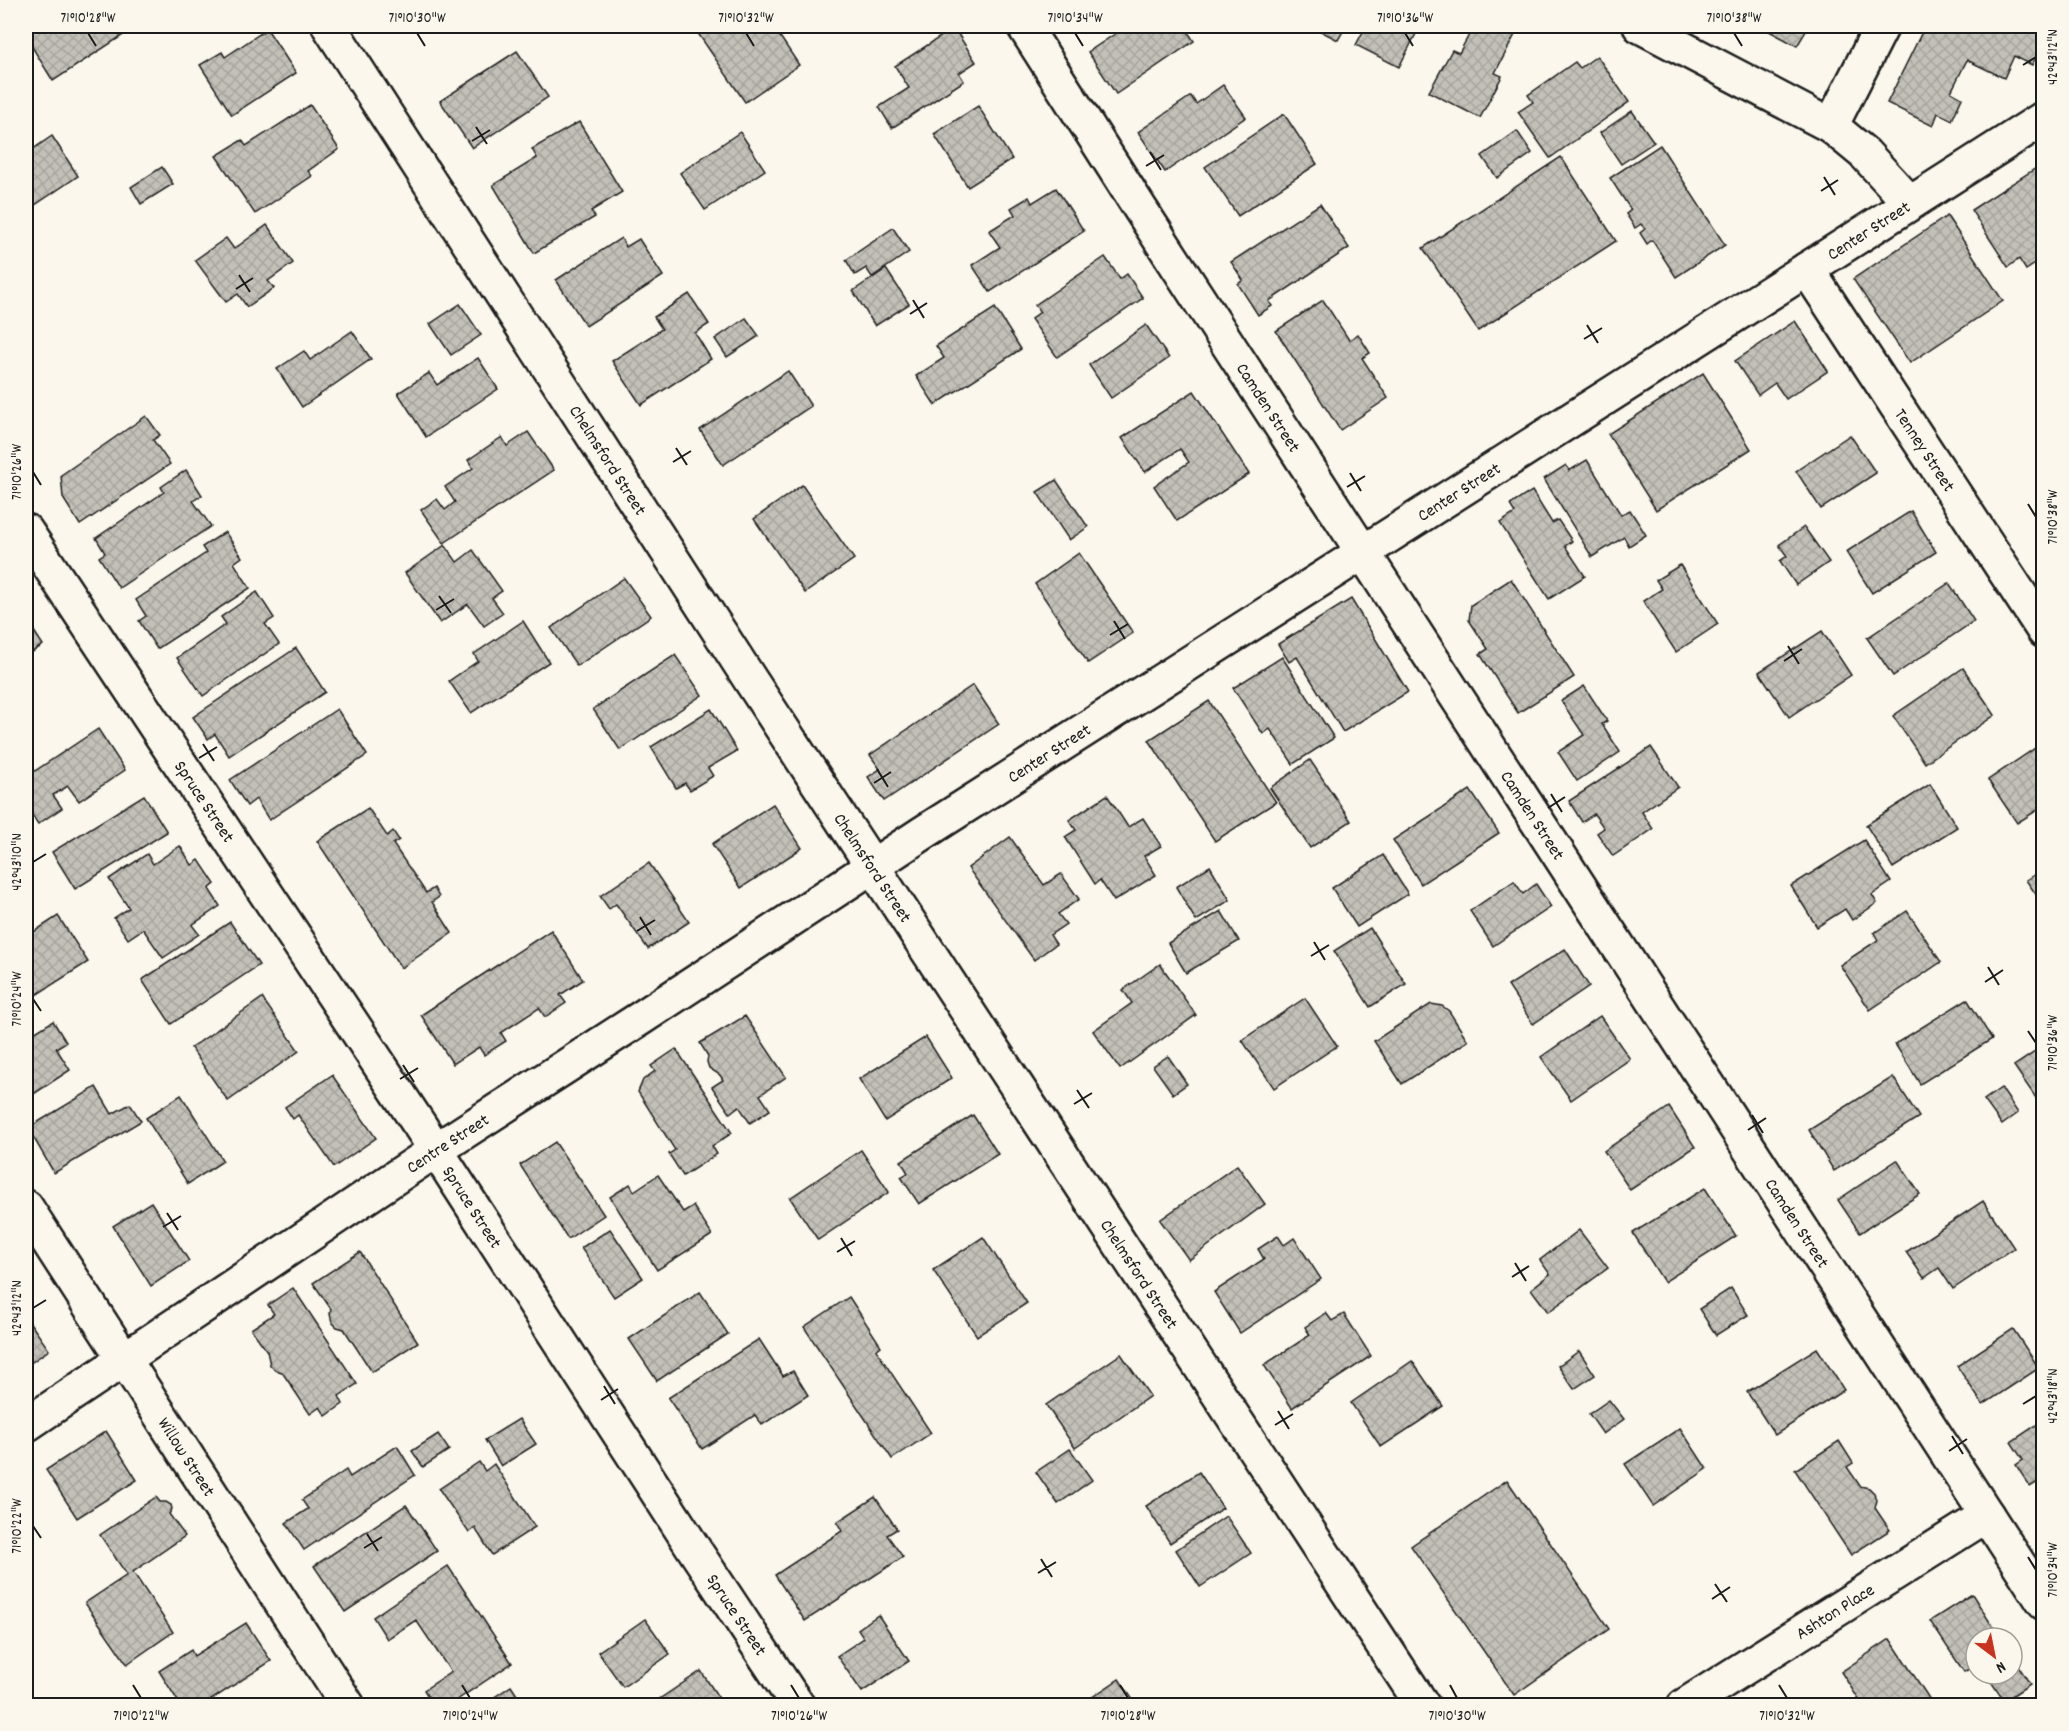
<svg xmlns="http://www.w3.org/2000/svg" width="2069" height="1731" font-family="Dekko,sans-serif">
	<defs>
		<pattern id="building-cross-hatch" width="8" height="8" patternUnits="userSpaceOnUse" patternTransform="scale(1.5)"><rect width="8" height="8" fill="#c3c0b8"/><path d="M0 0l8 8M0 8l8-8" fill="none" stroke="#a7a49e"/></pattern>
	</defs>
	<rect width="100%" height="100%" fill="#fbf7ec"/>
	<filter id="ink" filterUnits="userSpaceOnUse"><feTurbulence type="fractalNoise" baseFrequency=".0167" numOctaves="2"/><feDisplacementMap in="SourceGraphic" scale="12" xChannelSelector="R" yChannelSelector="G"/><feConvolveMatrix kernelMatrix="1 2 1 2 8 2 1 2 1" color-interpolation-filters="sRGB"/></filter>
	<g filter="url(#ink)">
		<g fill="url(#building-cross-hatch)" stroke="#1c1c1c" stroke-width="1.5">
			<path d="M26,26H137L53,81L26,37Z"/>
			<path d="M693,26H773L799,65L745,102Z"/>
			<path d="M1127,26H1184L1194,41L1116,94L1088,52Z"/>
			<path d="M1311,26H1346L1338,40Z"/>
			<path d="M1366,26H1420L1399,67L1356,45Z"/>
			<path d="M1474,26H1515L1519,27L1495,73L1502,76L1480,118L1429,92L1452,50L1459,53Z"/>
			<path d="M1760,26H1809L1797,46Z"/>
			<path d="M1925,26H1966L1979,32L1983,26H2044V42L2032,65L2014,56L2004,78L1967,60L1951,92L1962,98L1952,120L1938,113L1933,126L1887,103Z"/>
			<path d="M954,28L976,62L959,73L964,81L892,128L879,107L909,88L895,66Z"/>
			<path d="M267,29L296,73L232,115L200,65L222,52L225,57Z"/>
			<path d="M517,51L548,97L472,148L440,101Z"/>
			<path d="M1597,56L1629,102L1550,158L1518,112L1533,102L1528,95L1575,62L1580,68Z"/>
			<path d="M1223,85L1246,117L1165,172L1138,132L1191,96L1196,104Z"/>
			<path d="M310,105L339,149L308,171L312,176L255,214L216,156L242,140L246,146Z"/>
			<path d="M978,106L1012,159L968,187L934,134Z"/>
			<path d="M1632,111L1654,142L1621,164L1600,133Z"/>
			<path d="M1284,114L1317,164L1238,216L1205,167Z"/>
			<path d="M579,122L622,192L591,211L595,217L534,253L493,185L537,158L532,149Z"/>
			<path d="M1517,131L1532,153L1497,178L1482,156Z"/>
			<path d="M740,132L765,170L705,210L680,173Z"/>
			<path d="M52,136L78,176L26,211V154Z"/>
			<path d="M1660,145L1725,245L1676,277L1652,240L1647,244L1640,233L1645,229L1641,224L1635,228L1626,214L1631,210L1610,178Z"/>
			<path d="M1561,157L1616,241L1478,331L1423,248Z"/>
			<path d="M2044,163V258L2026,270L2019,259L2008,267L1971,210Z"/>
			<path d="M162,167L173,184L141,204L131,187Z"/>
			<path d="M1056,188L1084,231L990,292L972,265L1000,247L989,231L1015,215L1011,208L1029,197L1032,203Z"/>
			<path d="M1320,204L1349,248L1269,301L1272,306L1258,315L1238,284L1243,280L1231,262Z"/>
			<path d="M1947,216L2003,301L1910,363L1853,279Z"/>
			<path d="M267,225L293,263L268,281L274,288L247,307L238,294L226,302L195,260L226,238L234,249Z"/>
			<path d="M893,228L909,252L872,277L866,268L855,275L846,260Z"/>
			<path d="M621,238L626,247L639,239L663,276L586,326L556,280Z"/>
			<path d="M1105,257L1120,279L1127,274L1143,298L1057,357L1031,319L1040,312L1035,305Z"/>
			<path d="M886,269L909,304L875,326L853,291Z"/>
			<path d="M689,294L709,324L695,333L711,359L641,405L612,361L662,329L654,317Z"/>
			<path d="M1323,300L1349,340L1358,334L1370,353L1362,358L1388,398L1340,430L1276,331Z"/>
			<path d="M460,304L481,335L451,355L430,324Z"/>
			<path d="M995,308L1021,349L935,405L916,376L944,358L936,346Z"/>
			<path d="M746,318L759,336L727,357L715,339Z"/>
			<path d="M1795,321L1828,371L1786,399L1775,383L1758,395L1735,361Z"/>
			<path d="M1146,325L1169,358L1111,398L1089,365Z"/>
			<path d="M352,331L371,359L302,407L277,369L304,351L310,360Z"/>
			<path d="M478,358L498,389L426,437L398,393L429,373L437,385Z"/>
			<path d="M788,371L811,406L723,465L700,430Z"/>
			<path d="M1703,373L1751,449L1656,510L1608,434Z"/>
			<path d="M1194,391L1249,474L1177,521L1154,486L1189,462L1180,449L1145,472L1122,438Z"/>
			<path d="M146,416L160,435L153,440L170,464L80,525L63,498L61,475Z"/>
			<path d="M528,432L554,470L444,543L421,510L437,499L445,510L455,502L445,487L473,468L468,460L502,437L507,446Z"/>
			<path d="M1850,435L1876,473L1821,509L1796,471Z"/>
			<path d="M1587,460L1621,515L1630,510L1646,535L1629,546L1624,537L1592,557L1544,479L1566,465L1569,471Z"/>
			<path d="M186,470L202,495L193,501L211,526L119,588L99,557L105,553L96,538L164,492L161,487Z"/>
			<path d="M1056,480L1088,527L1069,540L1037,492Z"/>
			<path d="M802,485L854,559L805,593L754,519Z"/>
			<path d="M1532,491L1552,523L1558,520L1572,541L1565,546L1585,576L1549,599L1500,523L1515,513L1510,505Z"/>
			<path d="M1911,511L1936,552L1872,593L1846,552Z"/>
			<path d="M1804,527L1829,562L1796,585L1780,561L1787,556L1779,545Z"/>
			<path d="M225,532L242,557L234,563L250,588L157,649L139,621L146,616L136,600L206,553L202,547Z"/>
			<path d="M445,545L457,562L473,550L502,591L492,598L503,613L484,626L468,604L440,623L405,573Z"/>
			<path d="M1079,553L1133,633L1088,663L1035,584Z"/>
			<path d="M1680,565L1718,624L1676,652L1643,601L1662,589L1656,580Z"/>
			<path d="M624,578L651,616L577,666L551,628Z"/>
			<path d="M1511,579L1574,677L1518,713L1480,654L1488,649L1469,620L1471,605Z"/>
			<path d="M1949,583L1974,621L1893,676L1867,638Z"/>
			<path d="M257,592L274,618L265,624L279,644L203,696L177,658L226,624L221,617Z"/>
			<path d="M1351,599L1408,692L1343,732L1297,657L1289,662L1278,644Z"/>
			<path d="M26,619L43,645L26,656Z"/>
			<path d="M523,621L549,662L471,713L449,681L478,661L474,654Z"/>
			<path d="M1822,631L1851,675L1789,717L1759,672Z"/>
			<path d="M296,648L325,692L229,756L215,734L208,739L193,717Z"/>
			<path d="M675,655L702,695L620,750L593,709Z"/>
			<path d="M1282,657L1334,738L1293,764L1270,729L1263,734L1233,688Z"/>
			<path d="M1963,668L1995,715L1925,763L1893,716Z"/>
			<path d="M973,685L999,724L884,801L868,777L880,769L870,755Z"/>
			<path d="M1584,686L1607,721L1602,724L1620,752L1577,781L1558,752L1584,735L1561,701Z"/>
			<path d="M1209,701L1276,802L1215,841L1149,740Z"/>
			<path d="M337,709L367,755L269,820L256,799L247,806L230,780Z"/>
			<path d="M711,709L737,751L708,768L713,776L690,790L685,783L676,788L651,747Z"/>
			<path d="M98,729L125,770L79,801L68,786L53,795L62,808L38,824L26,806V777Z"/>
			<path d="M2044,742V806L2017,823L1988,780Z"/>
			<path d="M1651,747L1678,787L1642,812L1653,829L1613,856L1597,833L1604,828L1594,814L1582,822L1569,801Z"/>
			<path d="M1310,760L1351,821L1310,848L1270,788Z"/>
			<path d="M1930,784L1957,827L1893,868L1866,825Z"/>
			<path d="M1470,790L1499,833L1421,884L1393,840Z"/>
			<path d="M144,795L167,832L75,889L52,852Z"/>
			<path d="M1107,795L1128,827L1143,818L1161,846L1144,856L1156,875L1114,901L1100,880L1095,884L1065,837L1076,830L1069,820Z"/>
			<path d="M773,804L802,848L741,888L712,844Z"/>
			<path d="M368,808L387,836L393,831L399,840L393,844L426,893L434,888L439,897L432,902L452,933L401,968L317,841Z"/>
			<path d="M1010,837L1044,885L1061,874L1079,899L1058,914L1066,924L1050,935L1056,944L1034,960L968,868Z"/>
			<path d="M1864,840L1891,882L1872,895L1877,903L1852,920L1845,909L1817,927L1791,886Z"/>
			<path d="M180,846L192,865L199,860L215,884L209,889L220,906L192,925L199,934L163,958L143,929L128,939L114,918L129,908L109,879L147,854L153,864Z"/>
			<path d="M1383,855L1408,894L1357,927L1332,888Z"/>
			<path d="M649,863L689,922L648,949L616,904L609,909L600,896Z"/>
			<path d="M1210,866L1230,900L1196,921L1176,887Z"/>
			<path d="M2044,869V906L2026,880Z"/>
			<path d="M1514,881L1523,894L1536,884L1551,907L1493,946L1470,911Z"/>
			<path d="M1221,911L1239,941L1186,973L1168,943Z"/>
			<path d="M1907,911L1941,962L1870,1010L1840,965L1878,940L1874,933Z"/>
			<path d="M58,916L88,962L36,995L26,978V937Z"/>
			<path d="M230,922L259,965L171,1024L142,980Z"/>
			<path d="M1370,928L1406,984L1370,1007L1334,951Z"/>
			<path d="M551,930L583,980L560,995L566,1003L545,1017L539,1008L501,1033L506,1041L484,1055L479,1047L453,1064L421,1015Z"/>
			<path d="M1565,949L1589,986L1533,1024L1508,986Z"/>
			<path d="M1160,964L1196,1015L1120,1069L1093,1031L1132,1003L1123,990Z"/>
			<path d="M262,998L299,1051L228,1101L191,1048Z"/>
			<path d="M1305,998L1337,1046L1274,1088L1242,1040Z"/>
			<path d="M1967,999L1992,1039L1920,1084L1895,1044Z"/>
			<path d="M1431,1004L1442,1006L1449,1011L1468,1041L1402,1084L1374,1041Z"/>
			<path d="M745,1016L786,1077L760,1095L770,1110L750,1123L739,1106L730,1113L712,1087L723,1080L720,1075L709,1068L707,1062L708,1056L700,1043Z"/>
			<path d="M1600,1016L1630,1059L1571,1100L1541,1057Z"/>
			<path d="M53,1021L66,1042L56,1048L70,1070L26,1099V1038Z"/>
			<path d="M926,1037L952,1078L885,1121L859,1079Z"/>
			<path d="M2044,1046V1097L2038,1101L2014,1066Z"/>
			<path d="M676,1049L732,1133L712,1146L717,1154L683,1176L669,1154L675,1150L638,1092L643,1080L655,1071L651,1066Z"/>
			<path d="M1168,1056L1187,1084L1173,1094L1153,1066Z"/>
			<path d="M332,1075L376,1138L334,1167L298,1115L293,1119L285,1107Z"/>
			<path d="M1893,1077L1919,1117L1834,1171L1809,1130Z"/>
			<path d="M96,1087L112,1114L130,1104L141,1121L54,1173L28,1128Z"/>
			<path d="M2001,1088L2018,1113L2002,1125L1984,1100Z"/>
			<path d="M181,1095L223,1161L188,1184L146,1118Z"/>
			<path d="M1669,1107L1695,1147L1630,1190L1604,1151Z"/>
			<path d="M973,1115L998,1154L919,1204L901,1177L908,1173L901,1161Z"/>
			<path d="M555,1142L604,1215L568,1239L520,1165Z"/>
			<path d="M861,1150L889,1192L818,1240L790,1198Z"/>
			<path d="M1897,1160L1920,1194L1860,1233L1838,1200Z"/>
			<path d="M1237,1165L1265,1204L1189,1260L1160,1220Z"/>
			<path d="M658,1175L683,1212L693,1206L712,1235L657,1270L610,1197L630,1184L634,1191Z"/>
			<path d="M1705,1188L1736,1236L1664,1282L1633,1233Z"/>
			<path d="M1983,1201L2014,1248L1953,1289L1939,1268L1924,1278L1906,1252Z"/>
			<path d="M151,1202L189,1261L151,1286L113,1226Z"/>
			<path d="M610,1229L643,1278L614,1297L581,1248Z"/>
			<path d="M1579,1230L1608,1268L1548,1312L1531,1289L1550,1274L1540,1260Z"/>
			<path d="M1278,1236L1284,1245L1294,1238L1321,1279L1240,1333L1214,1292L1264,1259L1258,1249Z"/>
			<path d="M983,1237L1027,1303L977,1336L933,1270Z"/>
			<path d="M360,1252L418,1342L372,1372L344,1329L337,1327L332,1322L330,1314L331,1309L313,1283Z"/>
			<path d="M293,1288L357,1384L339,1396L343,1404L326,1416L320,1407L310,1414L282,1372L275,1370L270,1365L267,1351L251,1329L274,1314L268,1305Z"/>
			<path d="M1731,1288L1748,1315L1716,1335L1699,1309Z"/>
			<path d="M700,1292L728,1334L657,1381L629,1339Z"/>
			<path d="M849,1297L881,1346L876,1350L931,1433L892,1459L804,1327Z"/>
			<path d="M1326,1313L1332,1321L1344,1314L1371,1356L1292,1408L1264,1365L1310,1335L1305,1327Z"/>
			<path d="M26,1317L49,1350L26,1366Z"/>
			<path d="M2013,1329L2039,1368L1983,1405L1957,1366Z"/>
			<path d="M759,1339L783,1376L793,1371L808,1395L762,1425L755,1415L702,1449L668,1398Z"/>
			<path d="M1817,1348L1844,1390L1775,1435L1747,1392Z"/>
			<path d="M1579,1351L1595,1375L1574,1389L1558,1366Z"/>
			<path d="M1121,1354L1150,1396L1075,1448L1046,1405Z"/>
			<path d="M1412,1361L1443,1406L1381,1447L1351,1403Z"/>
			<path d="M1609,1400L1624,1419L1603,1434L1589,1414Z"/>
			<path d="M519,1419L536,1444L501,1466L485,1440Z"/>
			<path d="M2044,1420V1478L2030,1487L2016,1465L2023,1460L2011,1442Z"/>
			<path d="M1680,1428L1707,1469L1653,1506L1625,1464Z"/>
			<path d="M106,1431L137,1480L77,1518L46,1470Z"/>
			<path d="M438,1434L449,1450L423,1467L412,1451Z"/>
			<path d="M1839,1441L1853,1463L1847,1467L1860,1486L1869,1488L1874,1493L1877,1500L1875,1508L1890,1530L1851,1555L1795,1470Z"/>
			<path d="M397,1446L415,1475L304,1550L286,1523L308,1509L302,1500L346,1470L350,1477Z"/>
			<path d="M1070,1449L1092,1480L1058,1504L1036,1472Z"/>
			<path d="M479,1462L485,1471L494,1464L535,1527L492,1555L475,1528L469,1533L439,1489Z"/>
			<path d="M1199,1472L1223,1508L1170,1543L1146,1506Z"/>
			<path d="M1507,1480L1609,1629L1514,1695L1411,1546Z"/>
			<path d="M156,1497L160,1502H166L171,1505L172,1509L169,1514L185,1536L133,1572L173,1632L127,1664L85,1603L127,1575L100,1535Z"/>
			<path d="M875,1497L897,1529L887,1535L903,1557L805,1621L775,1575L842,1531L837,1522Z"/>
			<path d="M406,1505L437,1551L345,1612L314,1566Z"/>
			<path d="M1226,1516L1251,1553L1200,1587L1176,1550Z"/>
			<path d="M448,1566L512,1663L448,1706H434L424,1690L451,1672L416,1620L387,1639L373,1617Z"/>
			<path d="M1972,1594L2000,1638H1976V1665L1964,1672L1930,1621Z"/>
			<path d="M878,1615L909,1661L862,1692L837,1656L864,1638L858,1629Z"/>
			<path d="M645,1619L670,1654L623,1687L598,1652Z"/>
			<path d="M246,1623L271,1661L202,1706H181L159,1671L191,1650L194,1656Z"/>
			<path d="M1890,1639L1934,1706H1863L1841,1672Z"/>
			<path d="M2012,1656L2030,1684L2004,1701L1986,1674H2012Z"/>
			<path d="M701,1671L724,1706H649Z"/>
			<path d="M1119,1679L1137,1706H1079Z"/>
			<path d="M511,1686L524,1706H481Z"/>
		</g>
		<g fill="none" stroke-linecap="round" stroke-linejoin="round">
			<g stroke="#1c1c1c" stroke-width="38">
				<g id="minor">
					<path id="s1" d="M329,26L751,681L1423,1706"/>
					<path id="s2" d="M1024,26L1141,210L2044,1603"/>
					<path d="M1640,26L1831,126L1865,154L1910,203"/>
					<path d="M1831,126L1882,26"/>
					<path id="s3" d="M1807,269L2044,631"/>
					<path id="s4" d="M26,531L436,1150L694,1549L798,1706"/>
					<path id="s5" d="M26,1207L348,1706"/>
					<path id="s6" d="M1684,1706L1987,1515"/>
				</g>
			</g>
			<g stroke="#1c1c1c" stroke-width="38">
				<g id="tertiary">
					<path id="s7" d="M26,1425L436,1150L641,1018L923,833L2044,118"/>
				</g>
			</g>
			<use href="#minor" stroke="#fbf7ec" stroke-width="33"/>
			<use href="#tertiary" stroke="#fbf7ec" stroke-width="33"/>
		</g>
	</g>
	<path fill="none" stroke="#1c1c1c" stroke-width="2" d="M88,33L96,46M417,33L425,46M746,33L754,46M1075,33L1083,46M1405,33L1413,46M1734,33L1742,46M2023,65L2036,57M476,127L487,144M472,141L490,130M1150,152L1161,170M1146,166L1164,155M1824,177L1835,195M1821,191L1838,180M239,275L250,292M236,289L253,278M913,300L924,318M910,314L927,303M1587,325L1598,343M1584,339L1602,328M676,448L687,465M673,462L691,451M33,472L41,485M1350,473L1361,491M1347,487L1365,476M2028,504L2036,517M439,596L451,613M436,610L454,599M1114,621L1125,639M1110,635L1128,624M1788,646L1799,664M1784,661L1802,649M203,744L214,761M199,758L217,747M877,769L888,787M874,783L891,772M1551,794L1562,812M1548,808L1565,797M33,862L46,854M640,917L651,935M637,931L655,920M1314,942L1325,960M1311,956L1329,945M1988,967L1999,985M1985,982L2003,970M33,999L41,1011M2028,1031L2036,1043M403,1065L414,1082M400,1079L418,1068M1077,1090L1089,1108M1074,1104L1092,1093M1752,1115L1763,1133M1748,1130L1766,1118M167,1213L178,1230M163,1227L181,1216M841,1238L852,1256M837,1252L855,1241M1515,1263L1526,1281M1512,1277L1529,1266M33,1308L46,1300M604,1386L615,1404M601,1400L618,1389M2023,1404L2036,1396M1278,1411L1289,1429M1275,1425L1293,1414M1952,1436L1963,1454M1949,1451L1967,1439M33,1526L41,1538M367,1534L378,1551M364,1548L382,1537M2028,1557L2036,1570M1041,1559L1052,1577M1038,1573L1056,1562M1715,1584L1727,1602M1712,1599L1730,1587M133,1685L141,1698M462,1685L470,1698M791,1685L799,1698M1120,1685L1128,1698M1450,1685L1457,1698M1779,1685L1787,1698"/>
	<g text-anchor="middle" stroke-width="5" stroke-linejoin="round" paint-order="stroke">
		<g font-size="18" fill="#1c1c1c" stroke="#fbf7ec">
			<text dy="6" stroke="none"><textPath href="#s7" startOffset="2196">Center Street</textPath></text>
			<text dy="6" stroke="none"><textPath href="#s2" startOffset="453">Camden Street</textPath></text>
			<text dy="6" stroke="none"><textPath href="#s3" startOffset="216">Tenney Street</textPath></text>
			<text dy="6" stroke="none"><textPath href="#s1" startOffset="516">Chelmsford Street</textPath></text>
			<text dy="6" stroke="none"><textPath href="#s7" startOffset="1710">Center Street</textPath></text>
			<text dy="6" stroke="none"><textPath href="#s7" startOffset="1224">Center Street</textPath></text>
			<text dy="6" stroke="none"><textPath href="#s4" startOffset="324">Spruce Street</textPath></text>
			<text dy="6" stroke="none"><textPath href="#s2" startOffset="939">Camden Street</textPath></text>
			<text dy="6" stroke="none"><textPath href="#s1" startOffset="1002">Chelmsford Street</textPath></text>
			<text dy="6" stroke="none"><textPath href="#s7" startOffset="507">Centre Street</textPath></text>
			<text dy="6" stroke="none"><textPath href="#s4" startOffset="810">Spruce Street</textPath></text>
			<text dy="6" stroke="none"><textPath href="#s2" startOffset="1425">Camden Street</textPath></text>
			<text dy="6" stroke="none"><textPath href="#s1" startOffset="1488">Chelmsford Street</textPath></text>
			<text dy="6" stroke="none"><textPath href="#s5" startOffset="297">Willow Street</textPath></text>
			<text dy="6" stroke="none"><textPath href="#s6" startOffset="178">Ashton Place</textPath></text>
			<text dy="6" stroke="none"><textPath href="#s4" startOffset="1296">Spruce Street</textPath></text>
		</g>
	</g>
	<rect width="2069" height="1731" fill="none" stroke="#fbf7ec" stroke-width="66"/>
	<g transform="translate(1994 1656) rotate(148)"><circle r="28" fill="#fbf7ec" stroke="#a29f99" stroke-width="1.5"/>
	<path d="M0-4.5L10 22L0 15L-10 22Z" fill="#c8321e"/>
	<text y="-9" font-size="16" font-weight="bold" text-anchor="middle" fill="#1c1c1c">N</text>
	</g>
	<rect x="33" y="33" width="2003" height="1665" fill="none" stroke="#1c1c1c" stroke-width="2"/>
	<g font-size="15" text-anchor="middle" fill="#1c1c1c">
		<text x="88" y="22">71°10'28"W</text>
		<text x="417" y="22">71°10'30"W</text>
		<text x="746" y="22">71°10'32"W</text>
		<text x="1075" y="22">71°10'34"W</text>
		<text x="1405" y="22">71°10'36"W</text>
		<text x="1734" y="22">71°10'38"W</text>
		<text transform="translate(2052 57) rotate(-90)" y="5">42°43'12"N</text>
		<text transform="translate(16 472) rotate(-90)" y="5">71°10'26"W</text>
		<text transform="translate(2052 517) rotate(-90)" y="5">71°10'38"W</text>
		<text transform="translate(16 862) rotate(-90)" y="5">42°43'10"N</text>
		<text transform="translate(16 999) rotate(-90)" y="5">71°10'24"W</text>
		<text transform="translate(2052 1043) rotate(-90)" y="5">71°10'36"W</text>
		<text transform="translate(16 1308) rotate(-90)" y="5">42°43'12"N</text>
		<text transform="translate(2052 1396) rotate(-90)" y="5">42°43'18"N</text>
		<text transform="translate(16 1526) rotate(-90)" y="5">71°10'22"W</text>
		<text transform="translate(2052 1570) rotate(-90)" y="5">71°10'34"W</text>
		<text x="141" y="1720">71°10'22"W</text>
		<text x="470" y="1720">71°10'24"W</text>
		<text x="799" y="1720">71°10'26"W</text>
		<text x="1128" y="1720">71°10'28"W</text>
		<text x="1457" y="1720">71°10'30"W</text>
		<text x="1787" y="1720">71°10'32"W</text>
	</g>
</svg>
